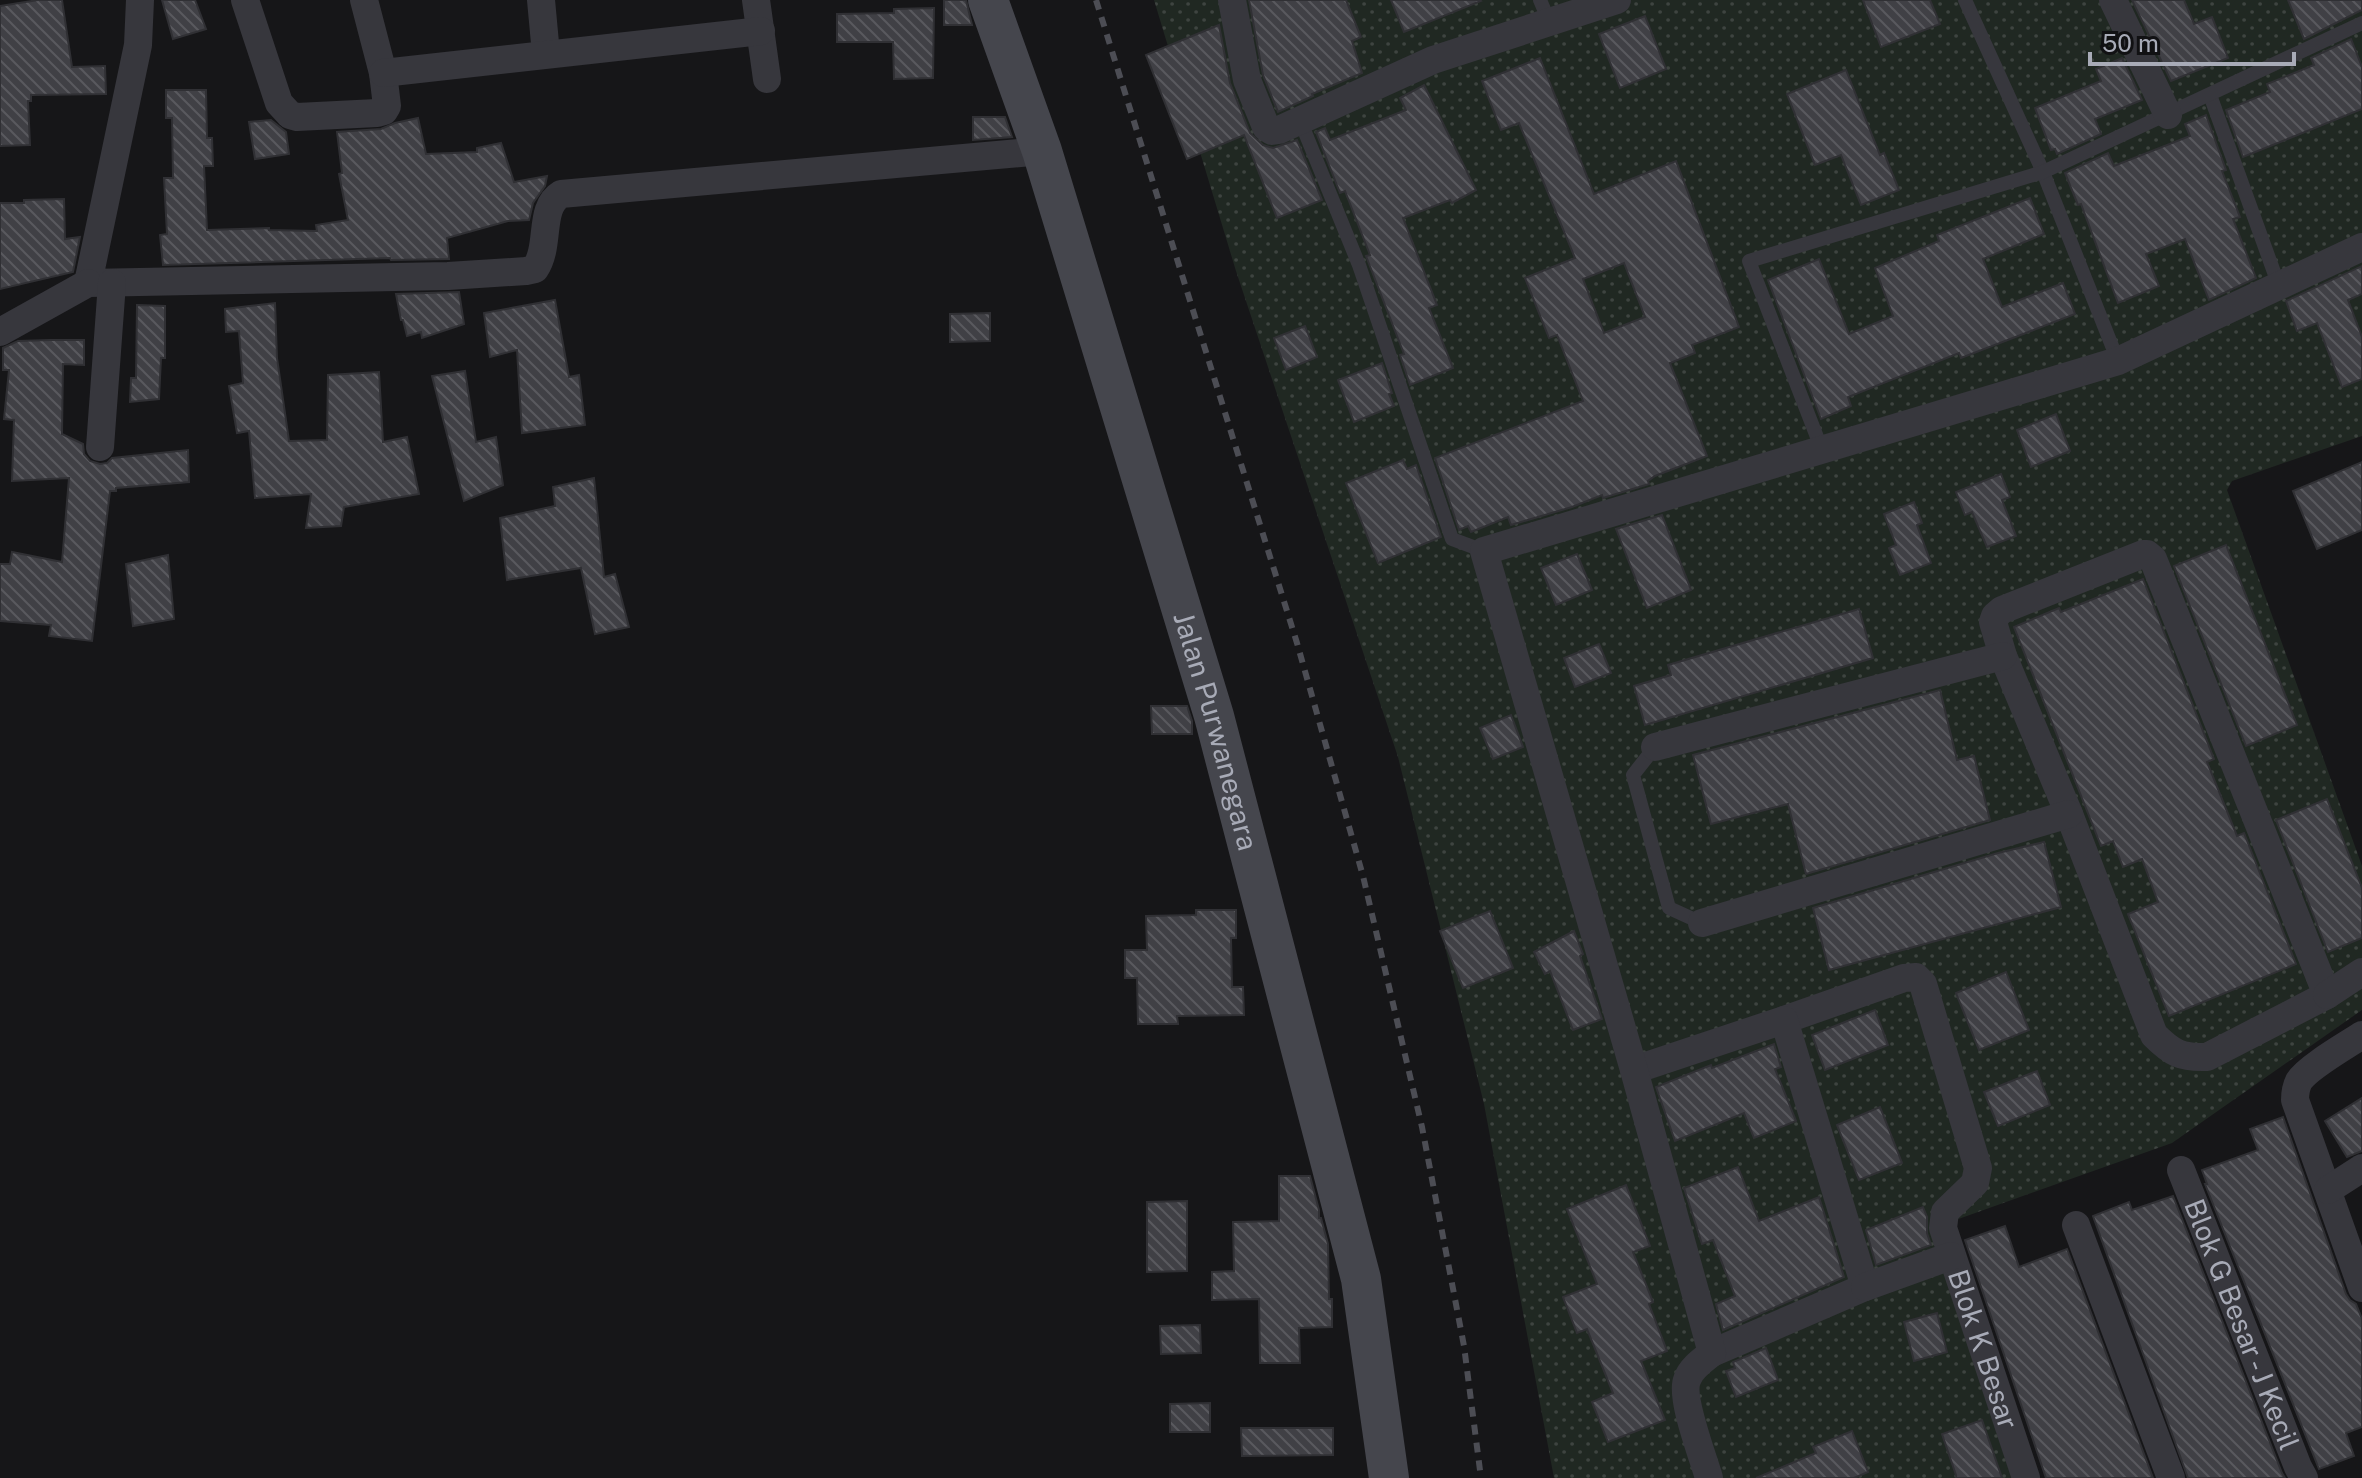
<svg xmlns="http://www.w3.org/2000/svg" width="2362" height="1478" font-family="'Public Sans',sans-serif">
	<defs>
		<pattern id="grass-dots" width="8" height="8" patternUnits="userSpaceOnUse" patternTransform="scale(2)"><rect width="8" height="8" fill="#202822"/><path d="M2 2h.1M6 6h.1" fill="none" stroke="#3e4440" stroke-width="1.8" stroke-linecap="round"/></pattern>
		<pattern id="building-back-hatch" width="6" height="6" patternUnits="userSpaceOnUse" patternTransform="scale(2)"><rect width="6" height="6" fill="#404045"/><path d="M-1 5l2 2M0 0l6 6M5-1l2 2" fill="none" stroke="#59595e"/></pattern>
	</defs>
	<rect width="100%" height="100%" fill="#161618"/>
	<path fill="url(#grass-dots)" d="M1154,0H2362V436L2232,481L2227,490L2362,866V1010L2172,1143L1936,1227L2020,1478H1554L1484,1104L1398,757L1236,271Z"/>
	<g fill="url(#building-back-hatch)" stroke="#303034" stroke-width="2" fill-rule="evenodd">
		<path d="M38,0H62L72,67L105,66L106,94L31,95V101H28L30,145L0,146V6Z"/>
		<path d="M162,0H195L206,29L173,39Z"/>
		<path d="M944,0H966L972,25H944Z"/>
		<path d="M1249,0H1346L1361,37L1352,41L1362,73L1312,94L1313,96L1278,112L1263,75Z"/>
		<path d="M1391,0H1480L1481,1L1404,32Z"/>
		<path d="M1863,0H1930L1940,24L1881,47Z"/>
		<path d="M2132,0H2184L2194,24L2212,17L2228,58L2171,81Z"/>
		<path d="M2288,0H2362V10L2304,39Z"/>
		<path d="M934,8L933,78L894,79L893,42H837V14L894,13V9Z"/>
		<path d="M1645,16L1666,69L1620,88L1599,34Z"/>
		<path d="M1219,25L1230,83L1250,133L1263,145L1273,148L1297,140L1322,200L1277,218L1244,135L1187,159L1146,55Z"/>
		<path d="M2351,39L2362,67V109L2243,157L2226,110L2270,92L2267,84L2314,65L2311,58Z"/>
		<path d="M1540,58L1594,194L1676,161L1739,327L1692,345L1695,353L1670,363L1707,456L1655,476L1648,481L1649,484L1603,498L1602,495L1572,507L1511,525L1508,517L1471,532L1468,526L1459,530L1435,458L1583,401L1557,335L1549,338L1525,278L1575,258L1519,123L1501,130L1482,81ZM1624,263L1645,317L1604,333L1583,279Z"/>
		<path d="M2122,58L2142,100L2095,119L2101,134L2057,154L2055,149L2051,150L2035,108L2101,81L2096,69Z"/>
		<path d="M1846,70L1880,155L1884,153L1899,190L1861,205L1841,155L1815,165L1787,94Z"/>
		<path d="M1424,85L1476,190L1452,203L1450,200L1403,218L1437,305L1429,308L1453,368L1410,385L1400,355L1404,354L1366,256L1370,255L1345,191L1340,193L1316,132L1325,128L1330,140L1406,110L1400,98Z"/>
		<path d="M166,90H206L207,138H212L213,166H204L207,230L269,228V230L317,231L316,225L348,220L339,174L342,173L337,132L381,129L395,123L418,118L426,154L477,152V148L501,143L514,182L547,176L545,186L533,203L529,220L508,221L447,238L449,259L391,260L390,258L163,265L160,235L167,234L164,178H173L172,118H166Z"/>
		<path d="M2206,115L2226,170L2222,171L2240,217L2233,219L2256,278L2209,300L2185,239L2146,254L2159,286L2118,303L2081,204L2078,205L2065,173L2108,153L2114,166L2190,136L2185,124Z"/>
		<path d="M973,117H1005L1012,137L973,140Z"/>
		<path d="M271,120L286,132L289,154L255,159L249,122Z"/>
		<path d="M2030,198L2044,234L1983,259L2002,307L2063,283L2075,314L1961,358L1959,353L1848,397L1851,406L1821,419L1768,280L1819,259L1849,334L1893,316L1875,268L1939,241L1937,235Z"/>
		<path d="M64,199L65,239L80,237L73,272L0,289V203H24V200Z"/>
		<path d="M2362,266V294L2348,300L2362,337V379L2342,387L2317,323L2297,331L2286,301Z"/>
		<path d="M459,292L464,324L422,338L421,332L407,336L403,320H401L396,294Z"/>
		<path d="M555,300L569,377L579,375L585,425L522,433L517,350L490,357L484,313Z"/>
		<path d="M275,303L277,358L289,441L327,440L328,375L379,372L383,442L407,437L419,494L344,507L341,526L306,528L311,494L255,498L249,431L237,433L229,386L243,383L239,331L226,332L225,309Z"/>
		<path d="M137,305L165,306V358H161L159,399L130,402L131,378H136Z"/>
		<path d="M990,313V341L950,342V314Z"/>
		<path d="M1305,326L1317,357L1286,370L1274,338Z"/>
		<path d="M50,340H84V365L63,364L62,434L83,444L84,454L90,461L100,464L107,463L112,458L188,450L189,482L116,488V491H110L92,641L49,636L51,625L0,621V564H10L12,552L62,562L69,478L12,481L14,420L4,419L9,370H3V348L18,341Z"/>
		<path d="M1382,363L1392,393L1389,394L1394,406L1354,422L1338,380Z"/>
		<path d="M465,371L476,442L496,437L503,485L464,501L432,376Z"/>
		<path d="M2056,414L2070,451L2031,467L2017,430Z"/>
		<path d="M1403,460L1407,469L1416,465L1441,537L1378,563L1346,483Z"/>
		<path d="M2362,462V530L2317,549L2293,491Z"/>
		<path d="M2001,474L2010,497L2002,500L2016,536L1987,547L1972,512L1965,515L1956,492Z"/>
		<path d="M594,478L604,577L615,574L629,627L595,634L581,568L507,580L500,518L555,506L553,487Z"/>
		<path d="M1914,502L1922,523L1917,525L1931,563L1900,575L1889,548L1896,545L1884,514Z"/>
		<path d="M1662,515L1691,590L1647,608L1616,529Z"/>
		<path d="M2226,545L2297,725L2246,746L2174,566Z"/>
		<path d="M1577,554L1592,590L1556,605L1541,568Z"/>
		<path d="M168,555L174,619L133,626L126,564Z"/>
		<path d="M2143,579L2214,759L2207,762L2237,836L2244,833L2296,964L2169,1016L2128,914L2158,902L2142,859L2123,867L2113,841L2101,846L2014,627L2059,608L2061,612Z"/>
		<path d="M1859,609L1873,658L1645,725L1634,686L1671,675L1668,665Z"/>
		<path d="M1599,644L1611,673L1575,687L1564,658Z"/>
		<path d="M1940,690L1957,760L1974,756L1990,820L1806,874L1788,804L1711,824L1693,755Z"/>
		<path d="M1151,706H1187L1192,721V734H1152Z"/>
		<path d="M1511,715L1523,747L1493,759L1480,728Z"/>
		<path d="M2327,799L2362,888V938L2328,952L2276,820Z"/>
		<path d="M2044,842L2061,907L1829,970L1813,908L1998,853Z"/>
		<path d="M1196,910H1236V938H1231L1232,987H1243L1244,1015L1177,1016L1178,1024H1138L1137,978H1125V950H1147L1146,916L1196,915Z"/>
		<path d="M1490,911L1513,968L1463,988L1440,931Z"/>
		<path d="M1574,931L1583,954L1580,956L1602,1019L1573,1030L1550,971L1545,974L1534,952Z"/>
		<path d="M2006,972L2029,1030L1979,1050L1956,993Z"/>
		<path d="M1875,1010L1888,1045L1825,1070L1812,1035Z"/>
		<path d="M1774,1044L1781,1067L1775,1069L1796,1121L1754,1138L1744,1113L1675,1141L1656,1087L1711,1065L1712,1068Z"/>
		<path d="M2037,1071L2050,1105L1998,1126L1984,1092Z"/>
		<path d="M2362,1098V1151L2347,1157L2325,1121Z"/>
		<path d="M1880,1107L1902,1163L1859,1180L1837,1125Z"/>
		<path d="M2283,1117L2346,1294L2350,1300L2356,1304L2362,1319V1427L2346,1433L2354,1456L2319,1469L2205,1184H2207L2202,1170L2258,1150L2250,1129Z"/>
		<path d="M1738,1167L1759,1221L1819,1197L1844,1277L1723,1330L1716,1304L1735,1296L1713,1240L1702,1244L1684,1188Z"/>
		<path d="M1279,1176H1310L1319,1210V1218H1321L1328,1244L1329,1299H1332V1327L1299,1328L1300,1363H1260L1259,1299L1212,1300V1272L1234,1271L1233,1222L1279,1221Z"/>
		<path d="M1626,1185L1650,1246L1633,1252L1653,1302L1649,1304L1667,1351L1641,1361L1665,1420L1608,1442L1592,1402L1613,1393L1587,1329L1577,1333L1563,1297L1597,1284L1567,1209Z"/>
		<path d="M2173,1196L2282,1473L2285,1478H2188L2093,1216L2129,1202L2132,1210Z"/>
		<path d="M1187,1201V1271L1147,1272V1202Z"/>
		<path d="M1923,1207L1927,1217V1233L1931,1245L1876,1265L1866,1230Z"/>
		<path d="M2005,1226L2019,1267L2067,1249L2153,1478H2046L1965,1240Z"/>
		<path d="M1937,1313L1947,1352L1914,1361L1904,1322Z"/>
		<path d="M1200,1325L1201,1353L1161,1354L1160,1326Z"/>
		<path d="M1766,1348L1778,1380L1736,1397L1726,1371L1735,1368L1733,1362Z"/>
		<path d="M1210,1403V1432H1170V1404Z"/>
		<path d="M1982,1420L2002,1478H1957L1942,1434Z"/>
		<path d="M1241,1428H1333V1455L1242,1456Z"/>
		<path d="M1852,1431L1868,1472L1854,1478H1756L1816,1453L1813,1447Z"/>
	</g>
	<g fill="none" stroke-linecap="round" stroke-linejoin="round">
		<g stroke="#37373d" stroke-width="14">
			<path d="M1540,0L1549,21"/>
			<path d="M1965,0L2043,172L2118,361"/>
			<path d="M2210,95L2279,286"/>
			<path d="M1300,120L1359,265L1452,539L1484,551"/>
			<path d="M1822,450L1749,261L2043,172L2362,23"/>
			<path d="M1655,747L1633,775L1669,908L1702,923"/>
		</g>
		<g stroke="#37373d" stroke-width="28">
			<path d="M140,0L138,45L88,283L448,276L526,271L535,269C551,245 538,208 561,194L1042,151"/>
			<path d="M245,0L279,103L290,115L297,117L377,113L384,111L387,106L383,73L364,0"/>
			<path d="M541,0L546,54"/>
			<path d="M756,0L767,79"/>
			<path d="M1232,0L1247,80L1266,127L1272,131L1279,130L1433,60L1617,0"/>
			<path d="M2113,0L2168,115"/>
			<path d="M383,73L761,31"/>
			<path d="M0,332L88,283"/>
			<path d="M100,447L112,283"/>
			<path d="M2143,554H2147L2153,559L2327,995L2207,1057C2181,1058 2172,1053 2154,1035L2069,814L2003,656L1993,622L1995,616L2002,610Z"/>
			<path d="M1655,747L2003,656"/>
			<path d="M1702,923L2069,814"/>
			<path d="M2327,995L2362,972"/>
			<path id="s1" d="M1784,1020L1904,978L1916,977L1923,984L1978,1168L1975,1183L1945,1212L1943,1228L2026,1478"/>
			<path d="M2362,1035C2347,1045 2308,1067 2299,1081C2296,1087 2295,1094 2295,1100L2362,1288"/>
			<path d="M1634,1070L1784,1020L1865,1287L1712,1353"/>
			<path id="s2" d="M2181,1170L2298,1467L2304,1478"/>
			<path d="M2328,1190L2362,1168"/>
			<path d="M2076,1225L2171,1478"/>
			<path d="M1865,1287L1951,1256"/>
			<path d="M1709,1478C1703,1457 1680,1398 1687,1380C1691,1368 1703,1360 1712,1353L1634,1070L1484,551L2118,361L2362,247"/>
		</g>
		<path stroke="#45464d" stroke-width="40" id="s3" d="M988,0L1042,151L1214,716L1361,1279L1389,1478"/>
		<path stroke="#4c4d54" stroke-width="6" stroke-dasharray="10 8" stroke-linecap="butt" d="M1096,0L1297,643L1363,876L1422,1127L1464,1346L1481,1478"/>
	</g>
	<g text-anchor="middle" stroke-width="6" stroke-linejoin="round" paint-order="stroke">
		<g font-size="28" fill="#a8abb7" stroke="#111113">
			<text dy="10" stroke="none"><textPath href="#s3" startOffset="766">Jalan Purwanegara</textPath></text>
			<text dy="10" stroke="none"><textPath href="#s2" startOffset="166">Blok G Besar - J Kecil</textPath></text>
			<text dy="10" stroke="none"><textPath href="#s1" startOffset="542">Blok K Besar</textPath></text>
		</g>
	</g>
	<path d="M2090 52v12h204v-12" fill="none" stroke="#a8abb7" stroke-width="4"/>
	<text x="2102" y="52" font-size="24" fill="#a8abb7" stroke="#111113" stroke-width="6" paint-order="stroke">50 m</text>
</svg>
